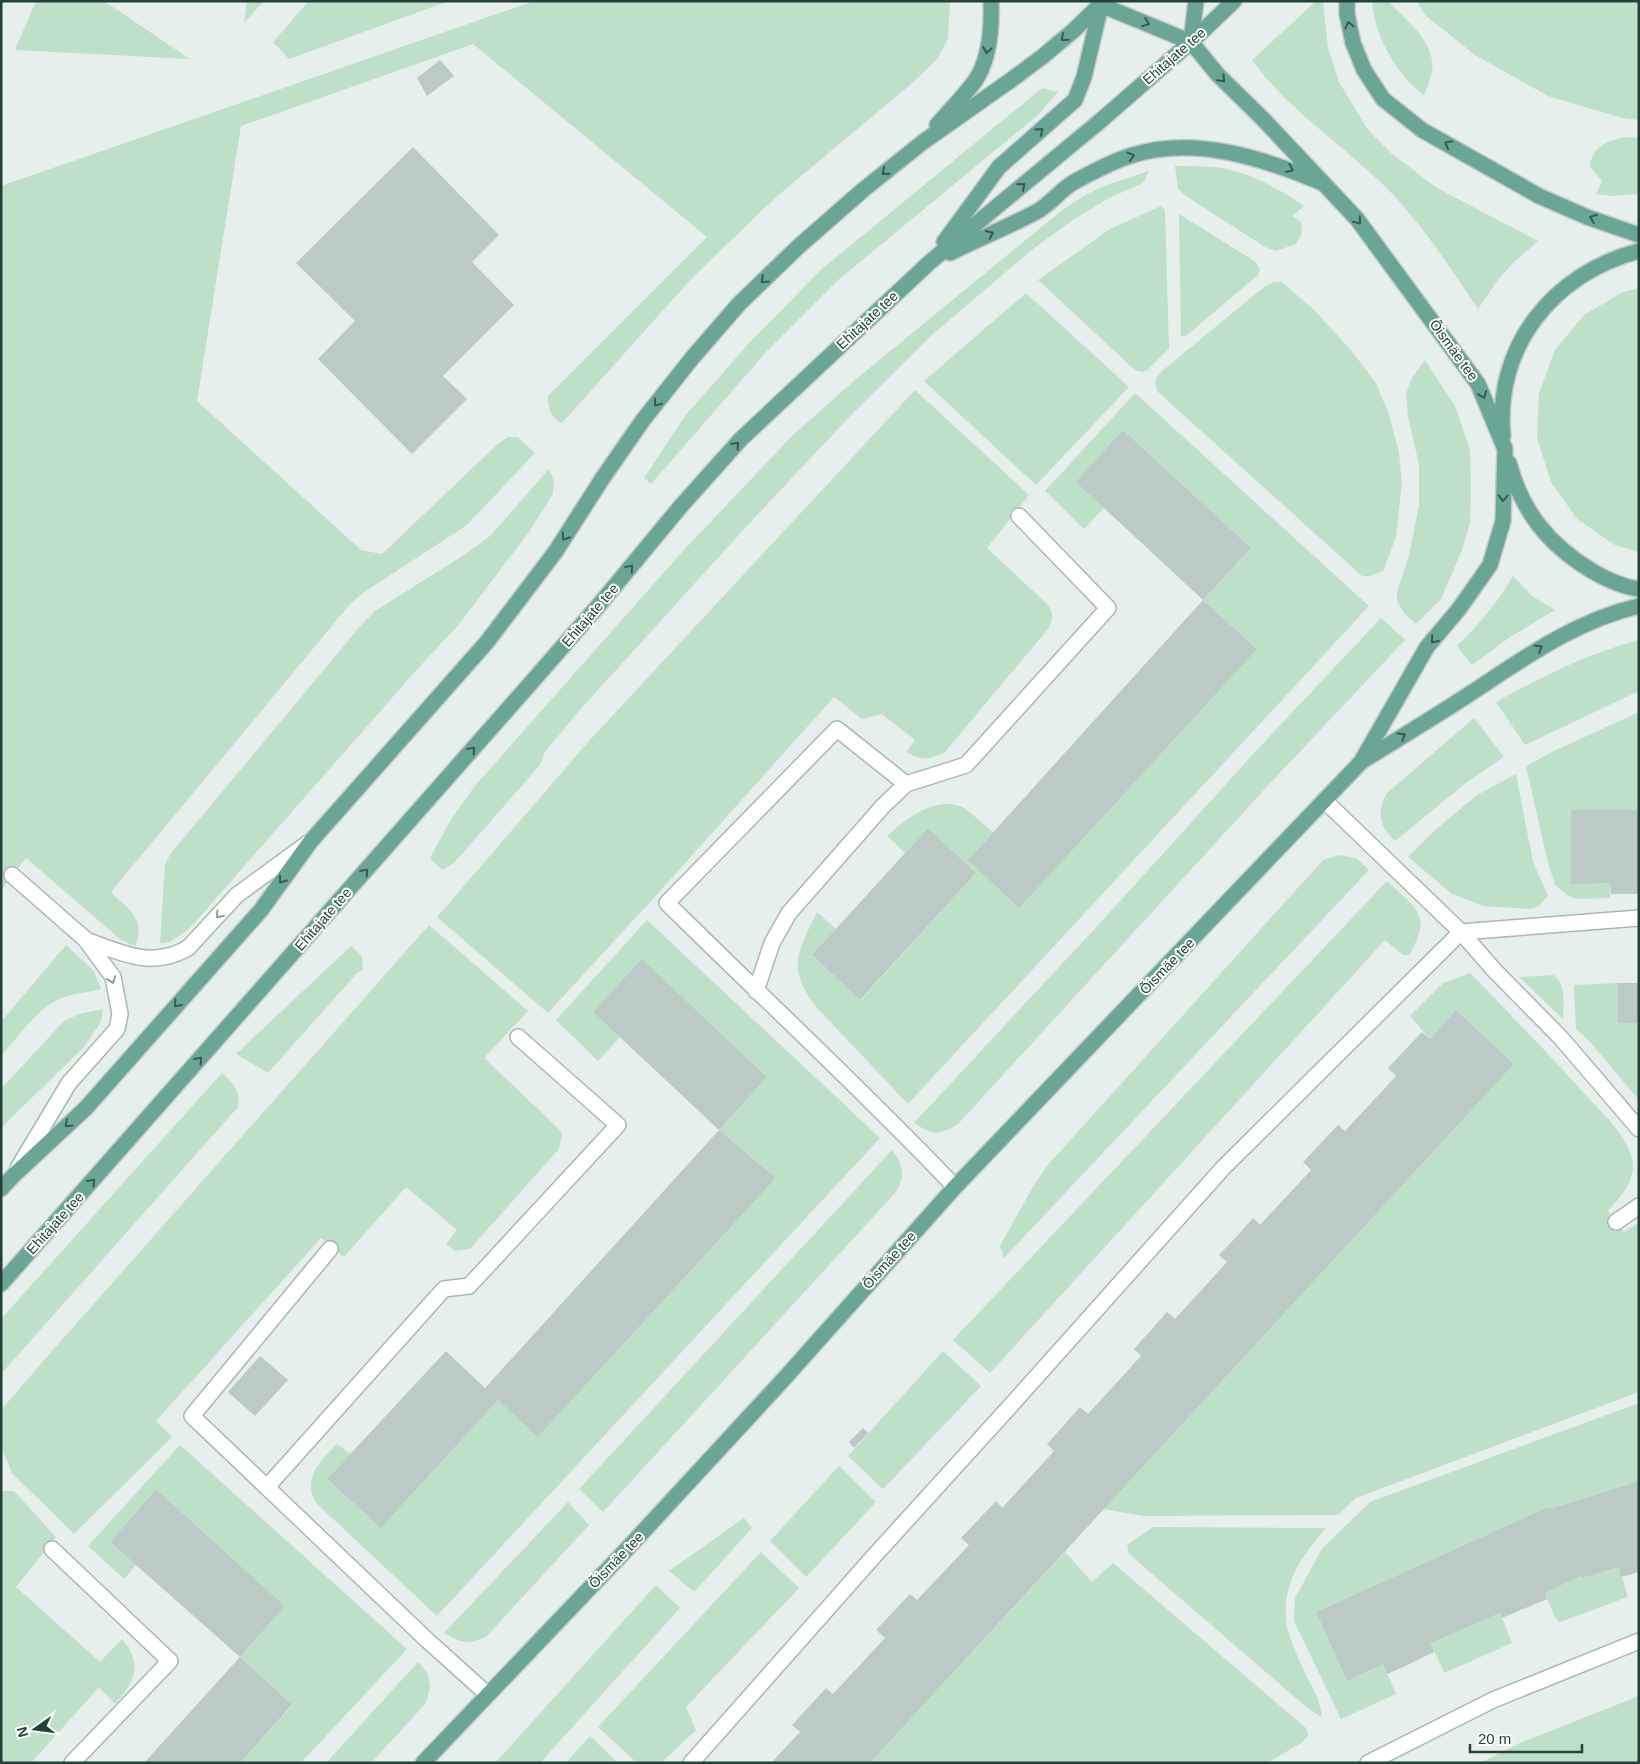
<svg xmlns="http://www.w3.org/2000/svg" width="1640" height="1764" font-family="Helvetica,sans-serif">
	<rect width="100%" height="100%" fill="#e6efeb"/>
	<g fill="#bfe0c8">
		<path d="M36,1H104L190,59L15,50Z"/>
		<path d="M247,1H264L244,23Z"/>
		<path d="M309,1H449L289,59L273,42Z"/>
		<path d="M534,1H950L948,39L937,59L911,84L775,198L692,278L562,423C551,418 547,408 548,396L707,237L473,44L241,126L197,401L361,550L382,554L500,442L508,437H518L535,453L467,525L363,593L350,604L111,892C127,909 147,918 135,946L121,940L26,858L1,890V186Z"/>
		<path d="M1316,1H1323L1328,48L1339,82L1368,130L1391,153L1437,188L1538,241L1512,264L1497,281L1478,309C1453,272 1428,233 1397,199C1352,150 1291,114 1252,60Z"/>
		<path d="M1372,1H1388C1406,20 1437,43 1432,72C1430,80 1427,88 1424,95C1397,75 1374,36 1372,1Z"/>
		<path d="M1417,1H1639V120L1622,118L1548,96L1475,55L1425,15Z"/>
		<path d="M1042,88L1058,92L1038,115L837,281L767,351L651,484L644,478L685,416L750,342L822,269Z"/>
		<path d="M1628,137L1639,138V194L1612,196L1596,194L1602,181L1590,167C1591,147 1610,139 1628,137Z"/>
		<path d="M1175,166C1188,166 1201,166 1214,167C1247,171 1277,187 1304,206L1292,216L1301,222L1302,233L1296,244L1276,251L1265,247L1183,194L1178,189Z"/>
		<path d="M1149,171L1143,183L1109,198L1073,220L1033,249L933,334L851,415L745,528L579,711L545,752L540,765L454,863L442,870L430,858L450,821L474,787L682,552L793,435L855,380L1061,211L1085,195L1107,185Z"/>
		<path d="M1161,206L1165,210L1169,349L1146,371L1141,372L1135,370L1038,280L1110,229Z"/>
		<path d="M1179,214L1256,262L1260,269L1258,275L1186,336H1181Z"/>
		<path d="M1274,282H1282L1315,311L1350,349L1376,383L1389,415L1399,452L1402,483L1396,537L1383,571L1369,576H1362L1158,392C1153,383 1155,379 1161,372L1265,286Z"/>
		<path d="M1639,288V552L1615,545L1577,519L1551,482L1537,438L1539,393L1555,350L1584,315L1623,292Z"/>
		<path d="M1026,293L1129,387L1036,485L924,381Z"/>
		<path d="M1425,360L1455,406L1470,450L1471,485L1470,523L1462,550L1441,599L1416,624L1404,613L1397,601V592L1409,556L1419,506V465L1408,416L1406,393L1412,378Z"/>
		<path d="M915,390L1029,495L987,548L1048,605C1054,615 1053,619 1048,629L945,752C929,760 922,761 906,752L915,740L882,714L862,719L834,697L661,890L548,1013L437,917L589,741Z"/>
		<path d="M1135,393L1369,606L908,1104L818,1009C786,969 797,953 817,912L836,929L812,956L861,1000L976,873L928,828L905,853L887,836C906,819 933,797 960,806C967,808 986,827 993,832L968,860L1256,648L1203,600L1251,548L1123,430L1104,508L1084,529L1045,491Z"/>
		<path d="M549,469L554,481L553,494L529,532L460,623L413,674L190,928L170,942L160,943L165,864L171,853L362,624L375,611L464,555L490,536Z"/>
		<path d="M1513,576L1532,596L1555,610L1510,637L1472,665L1457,646C1480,623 1496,605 1513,576Z"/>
		<path d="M1381,618L1405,640L1276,777L958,1124C940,1136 932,1135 914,1123L1101,922L1256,751Z"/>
		<path d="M1639,640V691L1525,745L1496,702C1541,677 1589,653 1639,640Z"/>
		<path d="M1639,712V810H1571V883H1611L1610,898L1576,899L1567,895L1555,885L1547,859L1526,766L1554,751Z"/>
		<path d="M1474,718L1504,757L1467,782L1395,841C1379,825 1377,815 1386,794Z"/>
		<path d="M1516,774L1533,862L1548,896L1539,906L1531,909L1484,906L1452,894L1408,857L1435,830L1477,795Z"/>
		<path d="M1339,855L1356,858L1369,870L1004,1258L1000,1246L1031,1190L1047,1166L1323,860Z"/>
		<path d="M1387,881C1416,909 1433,914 1409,955H1403L1385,940L990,1373L953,1340Z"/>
		<path d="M647,920L880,1138L437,1616L317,1504C315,1500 311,1494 311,1489C310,1470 324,1457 337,1444L350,1454L327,1479L381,1528L498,1400L539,1436L776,1178L719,1130L767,1077L643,960L620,1037L598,1061L556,1020Z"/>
		<path d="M429,925L528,1011L484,1058L558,1128L562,1134L559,1149L470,1249L455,1251L446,1244L457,1230L406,1187L344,1257L321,1238L156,1421L172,1437L74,1534L12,1473L1,1446V1410L53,1350Z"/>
		<path d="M66,945L94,971L101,989C90,992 78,993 67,996C39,1005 20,1035 1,1056V1022Z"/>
		<path d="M351,946L362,956L363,970L358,972L268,1073L236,1054Z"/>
		<path d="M1470,973C1508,1012 1546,1051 1582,1091C1600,1111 1625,1132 1632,1158C1637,1180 1621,1196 1608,1211L1624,1232L1639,1223V1392L1356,1498L1338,1515L1143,1516L1104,1509L1514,1064L1456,1010L1430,1039L1410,1016L1443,983Z"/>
		<path d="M1554,975C1567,986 1563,1003 1563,1019L1519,977Z"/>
		<path d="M1618,983V1023H1639V1100L1591,1043L1576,1029L1574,985Z"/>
		<path d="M103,1009L101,1022L84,1047L1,1128V1089L63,1022L79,1014Z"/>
		<path d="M222,1073C233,1083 241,1090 238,1107L1,1374V1319Z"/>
		<path d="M892,1150C903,1165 906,1175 896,1192L603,1512L579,1489Z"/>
		<path d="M943,1351L981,1386L883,1489L848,1456Z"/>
		<path d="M1639,1403V1481L1550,1509L1548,1507L1316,1612L1347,1681L1383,1664L1396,1694L1341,1719L1294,1621L1295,1598L1322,1549L1370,1502Z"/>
		<path d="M180,1445L407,1649L301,1763H240L292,1706L240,1657L285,1606L156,1489L110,1542L136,1565L124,1579L88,1546Z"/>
		<path d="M839,1466L876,1502L806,1577L770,1541Z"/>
		<path d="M1,1491H14L56,1537L16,1587L100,1662L122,1639C143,1664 135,1682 115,1704L99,1687L31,1763H1Z"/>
		<path d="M568,1502L589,1525L486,1637C467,1645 462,1643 444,1633Z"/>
		<path d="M744,1518L752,1528L694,1592L669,1571Z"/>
		<path d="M1153,1527L1326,1528C1302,1557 1283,1580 1286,1620C1286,1632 1303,1670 1309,1681C1314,1692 1323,1705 1321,1717L1304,1705L1129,1554L1127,1545Z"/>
		<path d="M761,1552L799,1588L686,1707L696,1730L661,1763H637L598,1727Z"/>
		<path d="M1065,1552L1092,1582L1113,1563L1306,1728L1308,1735L1303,1742L1267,1763H870Z"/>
		<path d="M1619,1567L1628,1597L1560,1622L1555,1617L1545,1593L1581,1576L1582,1578Z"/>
		<path d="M656,1585L680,1608L540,1763H495Z"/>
		<path d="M1500,1613L1512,1643L1444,1673L1431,1643Z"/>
		<path d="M418,1662L428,1674L430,1687L426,1703L371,1763H326Z"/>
		<path d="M1639,1696V1763H1480L1520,1743Z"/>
		<path d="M590,1736L618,1763H566Z"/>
	</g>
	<g fill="#bbcac4">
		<path d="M440,60L454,76L427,96L417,78Z"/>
		<path d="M413,147L499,235L472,262L514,305L443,376L467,399L412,454L318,359L355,321L296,263Z"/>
		<path d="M1123,430L1251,548L1203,600L1076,482Z"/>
		<path d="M1203,600L1257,649L1019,908L968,860Z"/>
		<path d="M1571,810H1639V894H1611V883L1571,884Z"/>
		<path d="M928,828L976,873L860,1000L812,955Z"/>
		<path d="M642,959L767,1077L719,1130L593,1012Z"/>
		<rect x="1618" y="983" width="21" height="40"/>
		<path d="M1456,1010L1514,1064L870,1763H771L800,1732L792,1725L826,1688L833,1694L885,1638L876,1630L910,1594L917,1600L969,1545L961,1538L996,1501L1002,1508L1054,1451L1047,1444L1080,1407L1088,1414L1141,1356L1134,1349L1167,1312L1175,1319L1227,1262L1219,1255L1238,1235L1253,1218L1260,1225L1311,1170L1303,1162L1338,1125L1345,1131L1396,1076L1388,1068L1422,1032L1430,1039Z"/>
		<path d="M719,1130L776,1178L538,1437L498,1400L381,1528L327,1479L446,1351L485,1388Z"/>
		<path d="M260,1356L288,1380L255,1416L228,1392Z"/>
		<path d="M863,1428L868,1433L854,1448L849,1442Z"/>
		<path d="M1639,1481V1572L1621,1577L1619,1567L1582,1578L1581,1576L1545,1593L1547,1599L1502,1618L1500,1613L1431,1643L1434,1652L1403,1667L1387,1674L1383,1664L1347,1681L1316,1612L1548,1507L1550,1509Z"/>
		<path d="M156,1489L285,1606L240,1657L110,1542Z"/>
		<path d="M240,1657L292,1705L240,1763H144Z"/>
	</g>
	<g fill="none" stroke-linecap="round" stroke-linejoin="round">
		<g stroke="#a8b8b2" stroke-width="18">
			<g id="minor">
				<path d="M906,784L837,729L667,903C763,998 862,1089 955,1187"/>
				<path d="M1325,801L1461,932L1494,970L1561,1038L1639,1129"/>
				<path d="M12,875L85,939L113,977L120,1014L117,1029L69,1083L18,1168"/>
				<path d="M86,940C122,953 152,969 188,948L237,895L308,843"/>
				<path d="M756,991L772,943L789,913L883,806L906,784L966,765L1108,608L1019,516"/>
				<path d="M1616,1222L1639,1206"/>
				<path d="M330,1249L192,1416L427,1640L487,1694"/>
				<path d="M267,1487L444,1289L469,1286L618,1125L518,1037"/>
				<path d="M52,1549L170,1661L72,1763"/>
				<path d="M691,1763L875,1555L1013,1403L1223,1168L1461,932L1639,918"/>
				<path d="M1368,1763L1493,1700L1639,1641"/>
			</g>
		</g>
		<g stroke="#c2cac8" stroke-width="18">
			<g id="major">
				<path d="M1347,1V14L1353,43L1364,70L1383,99L1422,130L1539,196L1587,217L1639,235"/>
				<path d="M1191,42L1196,1"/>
				<path d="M937,125C949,111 964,96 975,81C990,59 992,27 991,1"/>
				<path d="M944,242L999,167L1075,100L1084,77L1101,5"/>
				<path d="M950,253C978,239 1008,227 1036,212C1050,205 1060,190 1074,182C1093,172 1112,161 1133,155C1196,136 1262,158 1320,182"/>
				<path d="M1503,436C1494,346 1554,273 1639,251"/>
				<path d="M1509,463C1522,512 1549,545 1592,571C1606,579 1623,587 1639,589"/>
				<path d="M1364,760C1401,737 1438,715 1474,691C1526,657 1577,620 1639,606"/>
				<path d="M1,1189L14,1175L86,1108L261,910L311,841L487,642L556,551L602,479L643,420L693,357L739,304L798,247L863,190L923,142L1011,80L1042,57L1073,31L1104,1"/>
				<path d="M1,1284L537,676L599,605L681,506L741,439L930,262L1099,122L1191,42L1234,1"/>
				<path d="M423,1763L627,1549L783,1380L955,1187L1361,762L1427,647L1459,609L1490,565L1503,521L1505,449L1478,384L1357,219L1262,118L1218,75L1191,42L1101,5"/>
			</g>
		</g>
		<use href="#minor" stroke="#fff" stroke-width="15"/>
		<use href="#major" stroke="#6aa596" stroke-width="15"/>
	</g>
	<defs><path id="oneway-chevron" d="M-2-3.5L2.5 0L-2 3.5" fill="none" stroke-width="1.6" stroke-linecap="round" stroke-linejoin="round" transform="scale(1.25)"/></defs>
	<g stroke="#365b51">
		<use href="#oneway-chevron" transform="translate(1146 23) rotate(22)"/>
		<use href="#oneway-chevron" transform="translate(1349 25) rotate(-103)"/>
		<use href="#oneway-chevron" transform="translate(1064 38) rotate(140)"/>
		<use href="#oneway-chevron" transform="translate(987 50) rotate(99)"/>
		<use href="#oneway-chevron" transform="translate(1222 79) rotate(45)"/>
		<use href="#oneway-chevron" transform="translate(1040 131) rotate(-42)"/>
		<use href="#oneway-chevron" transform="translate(1448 144) rotate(-151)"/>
		<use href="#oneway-chevron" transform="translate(1131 156) rotate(-17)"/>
		<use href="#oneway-chevron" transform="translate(1290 169) rotate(23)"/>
		<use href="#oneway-chevron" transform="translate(885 172) rotate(141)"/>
		<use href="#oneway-chevron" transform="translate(1022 186) rotate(-40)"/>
		<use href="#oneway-chevron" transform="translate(1593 218) rotate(-160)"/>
		<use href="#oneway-chevron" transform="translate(1358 221) rotate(51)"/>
		<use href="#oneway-chevron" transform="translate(990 234) rotate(-25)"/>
		<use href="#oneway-chevron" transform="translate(764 280) rotate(136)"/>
		<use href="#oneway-chevron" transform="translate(1483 395) rotate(68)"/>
		<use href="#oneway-chevron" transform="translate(657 403) rotate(128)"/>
		<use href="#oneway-chevron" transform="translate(736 445) rotate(-48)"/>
		<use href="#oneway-chevron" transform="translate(1503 498) rotate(92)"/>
		<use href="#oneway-chevron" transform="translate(565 537) rotate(123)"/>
		<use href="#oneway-chevron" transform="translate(630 568) rotate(-50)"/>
		<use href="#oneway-chevron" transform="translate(1434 640) rotate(130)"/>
		<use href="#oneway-chevron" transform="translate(1539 648) rotate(-31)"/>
		<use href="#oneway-chevron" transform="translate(1402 736) rotate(-32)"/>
		<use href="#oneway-chevron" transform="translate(472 750) rotate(-49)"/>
		<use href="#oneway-chevron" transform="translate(365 872) rotate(-49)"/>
		<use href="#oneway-chevron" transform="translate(282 880) rotate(126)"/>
		<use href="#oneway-chevron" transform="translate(177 1004) rotate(132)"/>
		<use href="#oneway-chevron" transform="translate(199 1060) rotate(-48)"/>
		<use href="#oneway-chevron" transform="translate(68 1124) rotate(137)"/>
		<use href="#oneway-chevron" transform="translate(92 1182) rotate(-48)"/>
	</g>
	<g stroke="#92a09c">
		<use href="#oneway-chevron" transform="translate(219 915) rotate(132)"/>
		<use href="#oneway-chevron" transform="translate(112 980) rotate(70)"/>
	</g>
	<g text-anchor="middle" stroke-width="4" stroke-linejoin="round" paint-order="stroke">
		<g font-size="14" fill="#24423a" stroke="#f7fbf9">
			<text transform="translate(1174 56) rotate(-41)" y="5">Ehitajate tee</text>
			<text transform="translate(867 320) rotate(-43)" y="5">Ehitajate tee</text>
			<text transform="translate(1454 350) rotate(54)" y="5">Õismäe tee</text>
			<text transform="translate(590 615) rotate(-49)" y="5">Ehitajate tee</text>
			<text transform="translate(323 919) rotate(-49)" y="5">Ehitajate tee</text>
			<text transform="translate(1167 966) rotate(-46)" y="5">Õismäe tee</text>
			<text transform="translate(55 1223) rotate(-48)" y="5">Ehitajate tee</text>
			<text transform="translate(889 1260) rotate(-48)" y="5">Õismäe tee</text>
			<text transform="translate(616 1560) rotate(-46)" y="5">Õismäe tee</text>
		</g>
	</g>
	<rect width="1640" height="1764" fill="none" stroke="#24423a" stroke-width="5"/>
	<g transform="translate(35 1729) rotate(256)" stroke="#f7fbf9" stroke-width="4" paint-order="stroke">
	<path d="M0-4L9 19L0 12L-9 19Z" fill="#24423a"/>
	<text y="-8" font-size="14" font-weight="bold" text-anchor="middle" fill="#24423a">N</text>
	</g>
	<path d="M1470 1744v8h112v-8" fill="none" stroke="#24423a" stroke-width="2.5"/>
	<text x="1478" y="1744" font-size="15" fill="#24423a" stroke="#f7fbf9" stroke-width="4" paint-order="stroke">20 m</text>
</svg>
